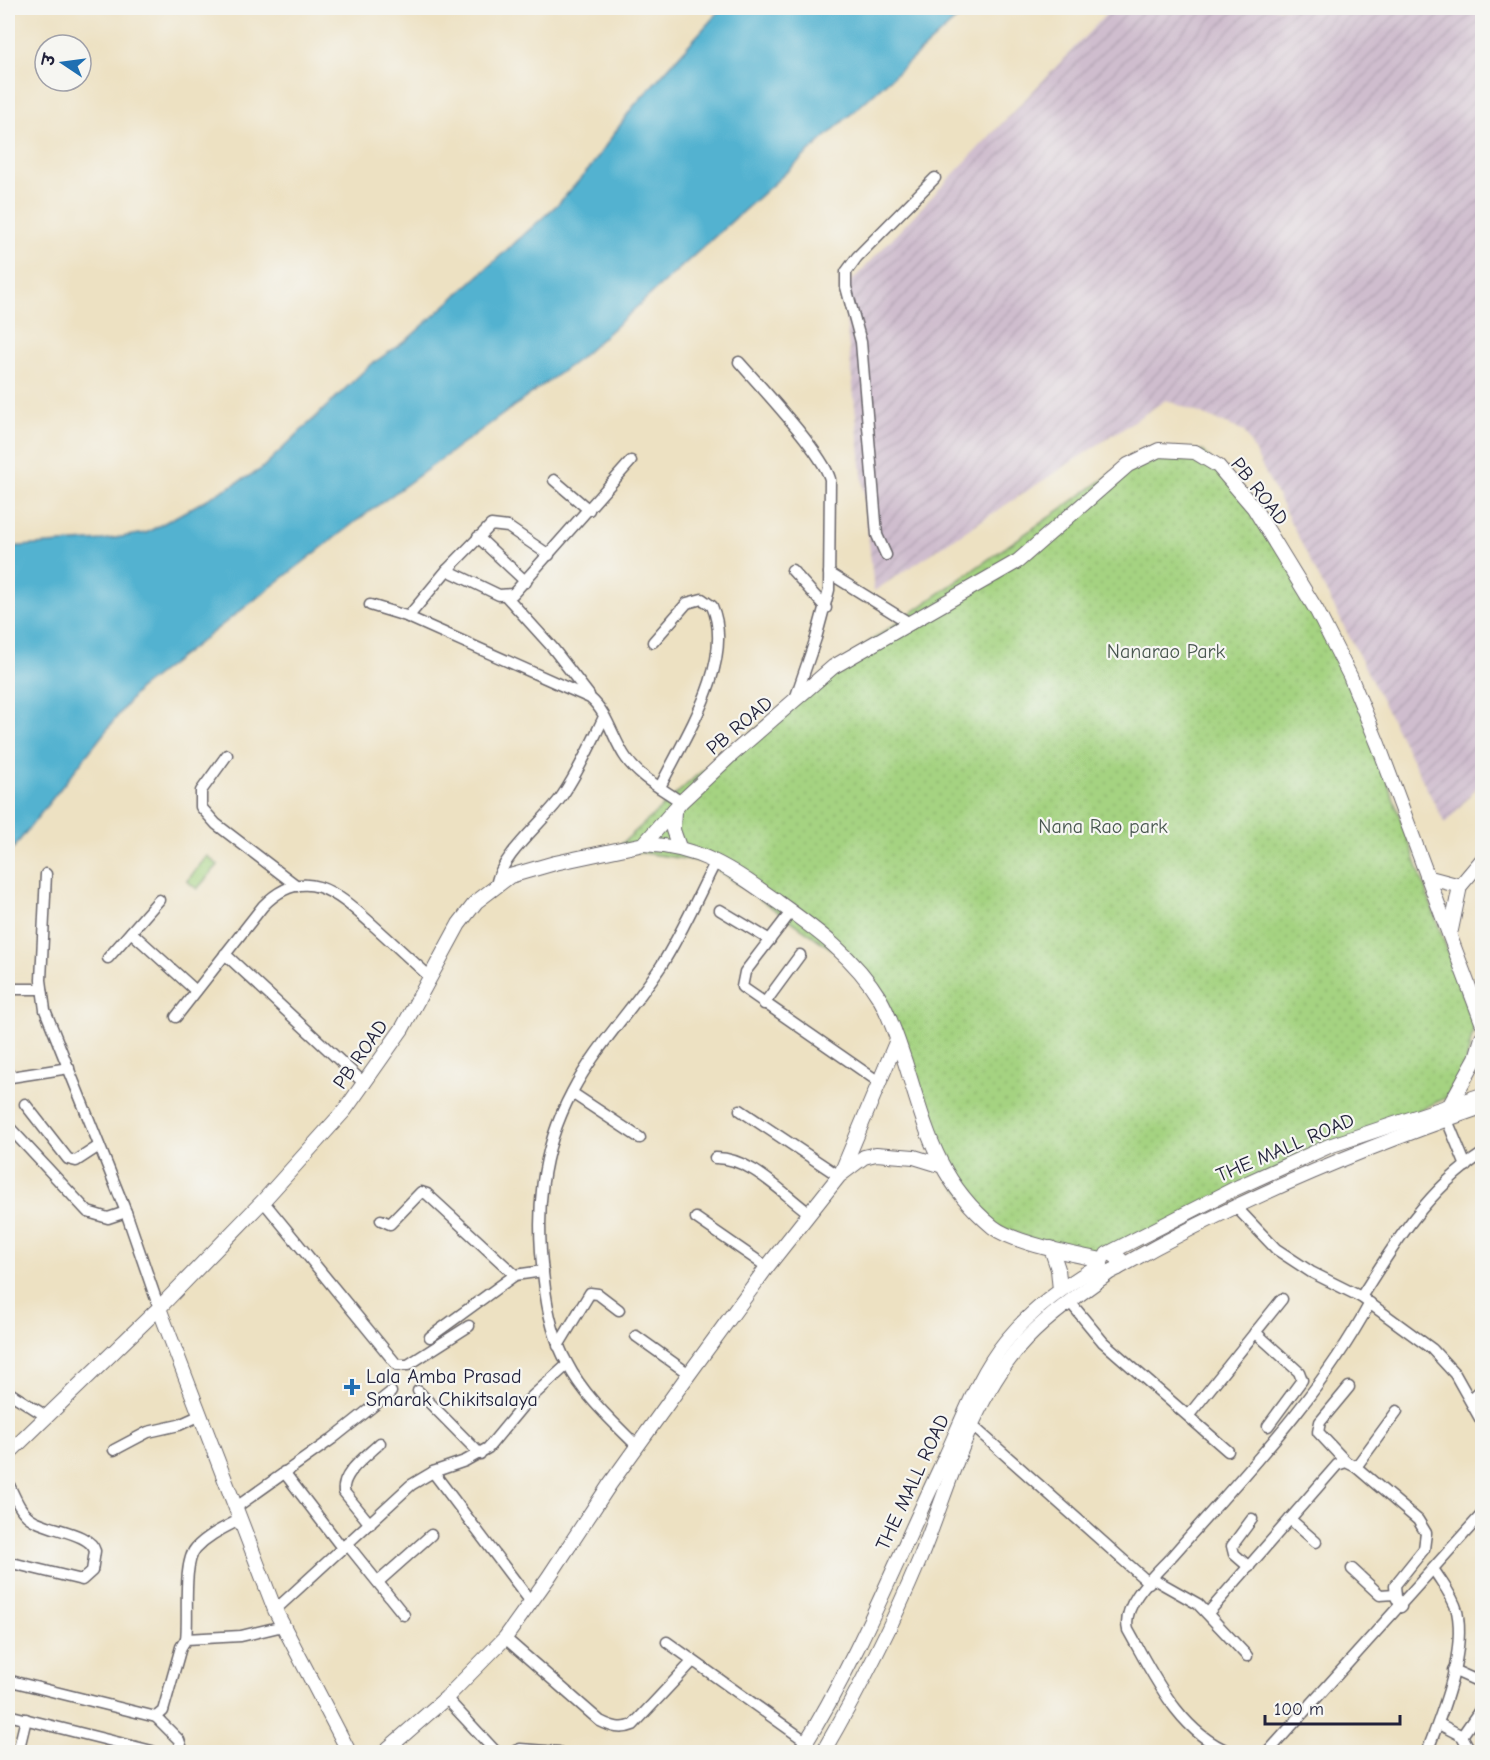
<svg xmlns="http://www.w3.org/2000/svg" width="1490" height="1760" font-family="'Comic Neue','Playpen Sans Deva',sans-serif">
	<defs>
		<pattern id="industrial-furrows" width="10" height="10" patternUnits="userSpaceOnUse" patternTransform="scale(1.5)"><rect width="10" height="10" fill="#cfbdce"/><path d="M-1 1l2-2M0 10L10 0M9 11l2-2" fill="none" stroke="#b1a2b2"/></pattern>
		<pattern id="park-dots" width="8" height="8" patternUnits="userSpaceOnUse" patternTransform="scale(1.5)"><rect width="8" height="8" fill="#a5d381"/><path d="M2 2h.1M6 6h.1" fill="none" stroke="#8eb570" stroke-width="1.8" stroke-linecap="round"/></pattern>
	</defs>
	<rect width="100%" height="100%" fill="#f6f6f2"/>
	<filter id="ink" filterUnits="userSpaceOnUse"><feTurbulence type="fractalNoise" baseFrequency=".0167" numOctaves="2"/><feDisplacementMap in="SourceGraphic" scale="12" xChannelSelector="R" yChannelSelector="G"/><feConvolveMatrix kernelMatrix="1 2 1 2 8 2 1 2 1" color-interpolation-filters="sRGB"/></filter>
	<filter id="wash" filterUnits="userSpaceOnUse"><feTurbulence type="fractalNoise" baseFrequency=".008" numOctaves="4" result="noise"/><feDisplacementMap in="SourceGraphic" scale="24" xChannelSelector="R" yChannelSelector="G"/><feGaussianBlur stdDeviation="1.35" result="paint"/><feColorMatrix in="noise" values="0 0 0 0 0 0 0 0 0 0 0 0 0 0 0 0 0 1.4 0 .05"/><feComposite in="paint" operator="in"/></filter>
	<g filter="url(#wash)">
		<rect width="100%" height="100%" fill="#ede1c2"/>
		<path fill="url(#industrial-furrows)" d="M1112,8H1482V781L1445,824L1244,431L1166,400L874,591L843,290Z"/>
		<path fill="#a5d381" stroke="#647a5e" stroke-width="1.5" d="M207,856L218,865L197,889L187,881Z"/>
		<path fill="url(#park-dots)" stroke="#647a5e" stroke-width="1.5" d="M1203,451L1271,529L1348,671L1474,1026L1465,1069L1446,1098L1102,1256L1050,1247L990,1223L951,1182L885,1007L846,959L706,862L616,849L696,776L865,645L1143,452Z"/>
		<path fill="#52b2d0" stroke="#3a6a86" stroke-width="1.5" d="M722,8H972L952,23L579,359L355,522L138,690L8,855V547L102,540L146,533L260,470L369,366L408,339L559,203L590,168L632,108Z"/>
	</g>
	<g filter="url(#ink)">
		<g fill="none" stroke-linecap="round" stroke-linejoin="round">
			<g stroke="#69656a" stroke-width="13">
				<g id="street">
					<path d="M739,362C760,386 822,452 830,479L829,590L816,638L794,702"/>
					<path d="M554,480L589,510"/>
					<path d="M478,537L526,582"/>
					<path d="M886,555L877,535L861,342L846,287V272L857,257L935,178"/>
					<path d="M447,570L499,595L513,594L631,461"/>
					<path d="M792,570L826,608"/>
					<path d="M829,573L911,624"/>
					<path d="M505,595L552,647L589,695"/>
					<path d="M370,605L406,616L590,698C608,713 613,740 626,758C640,778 663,789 681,802"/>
					<path d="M408,617L447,570L491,525L508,527L549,555"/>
					<path d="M653,642L687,603L702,599L712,606C736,661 684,738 660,787"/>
					<path d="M227,755L201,791V807L216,824L297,886"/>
					<path d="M46,874L41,980L45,1010L126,1212L159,1308"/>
					<path d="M496,885C502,854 543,823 562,796C579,771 591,744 604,717"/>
					<path d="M720,910L770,940"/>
					<path d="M791,912L745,972L742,987L879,1082"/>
					<path d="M131,932L196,991"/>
					<path d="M225,954L365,1084"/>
					<path d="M108,958L159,900"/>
					<path d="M8,989H41"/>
					<path d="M764,1004L800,955"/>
					<path d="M176,1017L263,906C306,862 339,895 374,926C393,943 411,960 430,977"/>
					<path d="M11,1077L69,1068"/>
					<path d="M572,1093L640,1138"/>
					<path d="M25,1104L68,1159L76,1161L99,1146"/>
					<path d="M740,1110L839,1176"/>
					<path d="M1447,1120L1466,1166"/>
					<path d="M8,1126L88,1212L108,1218L126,1212"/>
					<path d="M715,1158C750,1157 782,1193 809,1213"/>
					<path d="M263,1201L397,1365H408L469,1326"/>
					<path d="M1236,1207L1276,1249L1311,1272L1361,1297L1432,1349L1455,1374L1482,1422"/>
					<path d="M696,1218L767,1267"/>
					<path d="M381,1220L390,1224L421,1192L427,1194L515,1275L543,1271"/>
					<path d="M1361,1297C1394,1244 1429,1188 1482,1154"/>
					<path d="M1070,1302L1103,1342L1228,1451"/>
					<path d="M1255,1332L1299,1372L1302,1380L1268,1426"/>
					<path d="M636,1336L689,1374"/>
					<path d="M430,1337L515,1275"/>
					<path d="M558,1346L590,1293L598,1294L619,1310"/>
					<path d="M418,1391L480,1454"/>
					<path d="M8,1392L46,1416"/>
					<path d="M1471,1399L1482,1389"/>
					<path d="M1189,1415L1282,1299"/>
					<path d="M966,1420L1149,1583"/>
					<path d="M637,1446C612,1421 583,1395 567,1363C553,1338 547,1310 544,1281C535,1214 540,1152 572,1092C596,1046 633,1009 661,966C682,933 698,896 716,861"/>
					<path d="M114,1450L148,1432L179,1425L201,1415"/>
					<path d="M1346,1462L1318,1432L1320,1422L1349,1387"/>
					<path d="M1356,1467L1397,1411"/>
					<path d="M284,1472L343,1549"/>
					<path d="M433,1472L465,1461L488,1448L526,1402L567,1365"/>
					<path d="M8,1483C14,1495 19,1510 30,1518C46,1530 90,1532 95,1551L92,1571L82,1580L16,1564"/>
					<path d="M235,1508L332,1439L391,1392"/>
					<path d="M1290,1519L1316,1542"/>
					<path d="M370,1524L344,1492C341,1473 368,1455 380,1443"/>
					<path d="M347,1544L404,1615"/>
					<path d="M1249,1567L1234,1554L1232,1546L1252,1519"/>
					<path d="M1352,1569L1380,1595L1395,1594"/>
					<path d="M1152,1578L1198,1604L1247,1656"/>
					<path d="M378,1582L431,1535"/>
					<path d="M275,1610L411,1485L433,1472L531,1602"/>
					<path d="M1208,1613L1337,1465L1346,1462L1356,1467L1418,1520L1426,1533L1424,1549L1395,1585L1396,1597L1401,1607"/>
					<path d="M8,1631V1632"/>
					<path d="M505,1638L600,1721C612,1727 621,1730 633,1725L692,1662"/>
					<path d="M186,1639C189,1617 182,1563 196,1548C208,1535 224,1528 239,1520"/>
					<path d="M667,1642L807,1742"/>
					<path d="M1453,1670L1482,1683"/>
					<path d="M11,1681L156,1717L179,1740L183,1752"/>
					<path d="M446,1698L496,1752"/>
					<path d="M8,1715L152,1751"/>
					<path d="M156,1717L163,1711L181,1647L186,1639L241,1636L283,1626"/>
					<path d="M1439,1724L1462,1736L1471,1752"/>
					<path d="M1462,1736L1482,1707"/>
					<path d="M18,1752L26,1719"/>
					<path d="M513,1752L520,1749L559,1752"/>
					<path d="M1230,1752C1179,1732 1154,1676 1128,1630C1121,1603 1157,1573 1173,1555C1245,1473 1318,1399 1370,1303"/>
					<path d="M1268,1752L1482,1514"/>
					<path d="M1427,1752C1442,1713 1466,1654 1457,1611C1453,1596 1442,1583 1434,1570"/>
				</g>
			</g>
			<g stroke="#69656a" stroke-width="16">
				<g id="secondary">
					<path d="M674,810L673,830L679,847"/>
					<path d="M644,844C700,847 730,868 775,900C814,928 854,956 880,999C891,1018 898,1041 905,1062C926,1128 937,1181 993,1227C1013,1243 1076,1255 1102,1260"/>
					<path d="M1430,878L1460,886"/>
					<path d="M1451,930L1460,886L1482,860"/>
					<path d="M1451,1103L1476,1058L1482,1038"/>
					<path d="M842,1171L897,1040"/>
					<path d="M1051,1248L1058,1269L1060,1290"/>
					<path d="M1107,1254L1234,1189L1329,1146L1482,1095"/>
					<path d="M1118,1268C1233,1202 1357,1150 1482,1107"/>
					<path d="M159,1308L275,1610L349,1752"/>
					<path d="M8,1454L159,1308L263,1201L345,1110L402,1029L459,924L476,902L510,876L555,863L644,844L681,802L729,757L833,667L1018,561L1128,465L1159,450L1195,452L1218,466L1254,508L1317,611L1350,676L1378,744L1482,1022"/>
					<path d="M384,1752L446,1698L505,1638L548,1578L610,1484L689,1374L767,1267L839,1176L864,1157L876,1154L914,1157L940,1165"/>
					<path d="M800,1752C858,1660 898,1556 945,1458C963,1419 979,1374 1006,1341C1033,1308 1066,1285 1101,1264"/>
					<path d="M823,1752C859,1690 891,1628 919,1561C948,1491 968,1407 1019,1347C1044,1318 1079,1295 1110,1272L1118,1268L1120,1259L1110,1253"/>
				</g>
			</g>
			<use href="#street" stroke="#fff" stroke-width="10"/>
			<use href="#secondary" stroke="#fff" stroke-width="14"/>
		</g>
	</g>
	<path fill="#1f6fb2" stroke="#f6f6f2" stroke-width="2" d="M349 1378h6v6h6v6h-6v6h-6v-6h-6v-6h6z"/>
	<g text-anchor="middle" stroke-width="4.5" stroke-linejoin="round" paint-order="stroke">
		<g font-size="20" fill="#22223b" stroke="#f6f6f2">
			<text transform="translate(1260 491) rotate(52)" y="7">PB ROAD</text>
			<text transform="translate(739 725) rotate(-40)" y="7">PB ROAD</text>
			<text transform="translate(360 1054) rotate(-55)" y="7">PB ROAD</text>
			<text transform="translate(1285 1147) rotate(-23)" y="7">THE MALL ROAD</text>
			<text transform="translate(912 1482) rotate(-65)" y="7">THE MALL ROAD</text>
		</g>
		<g font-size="20" fill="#495750" stroke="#f6f6f2">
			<text x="1166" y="658">Nanarao Park</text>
			<text x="1103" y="833">Nana Rao park</text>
		</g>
		<g font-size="20" fill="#22223b" stroke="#f6f6f2" text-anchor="start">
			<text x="366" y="1383">Lala Amba Prasad<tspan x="366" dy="23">Smarak Chikitsalaya</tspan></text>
		</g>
	</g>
	<rect width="1490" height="1760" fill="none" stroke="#f6f6f2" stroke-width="30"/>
	<g transform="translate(63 63) rotate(283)"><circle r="28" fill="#f6f6f2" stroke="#a1a1a9" stroke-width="1.5"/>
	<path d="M0-4.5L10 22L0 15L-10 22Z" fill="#1f6fb2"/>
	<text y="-9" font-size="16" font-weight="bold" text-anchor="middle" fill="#22223b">उ</text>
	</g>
	<path d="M1265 1715v9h135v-9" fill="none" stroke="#22223b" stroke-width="3"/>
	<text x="1274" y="1715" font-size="18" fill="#22223b" stroke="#f6f6f2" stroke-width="4.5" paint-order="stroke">100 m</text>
</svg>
